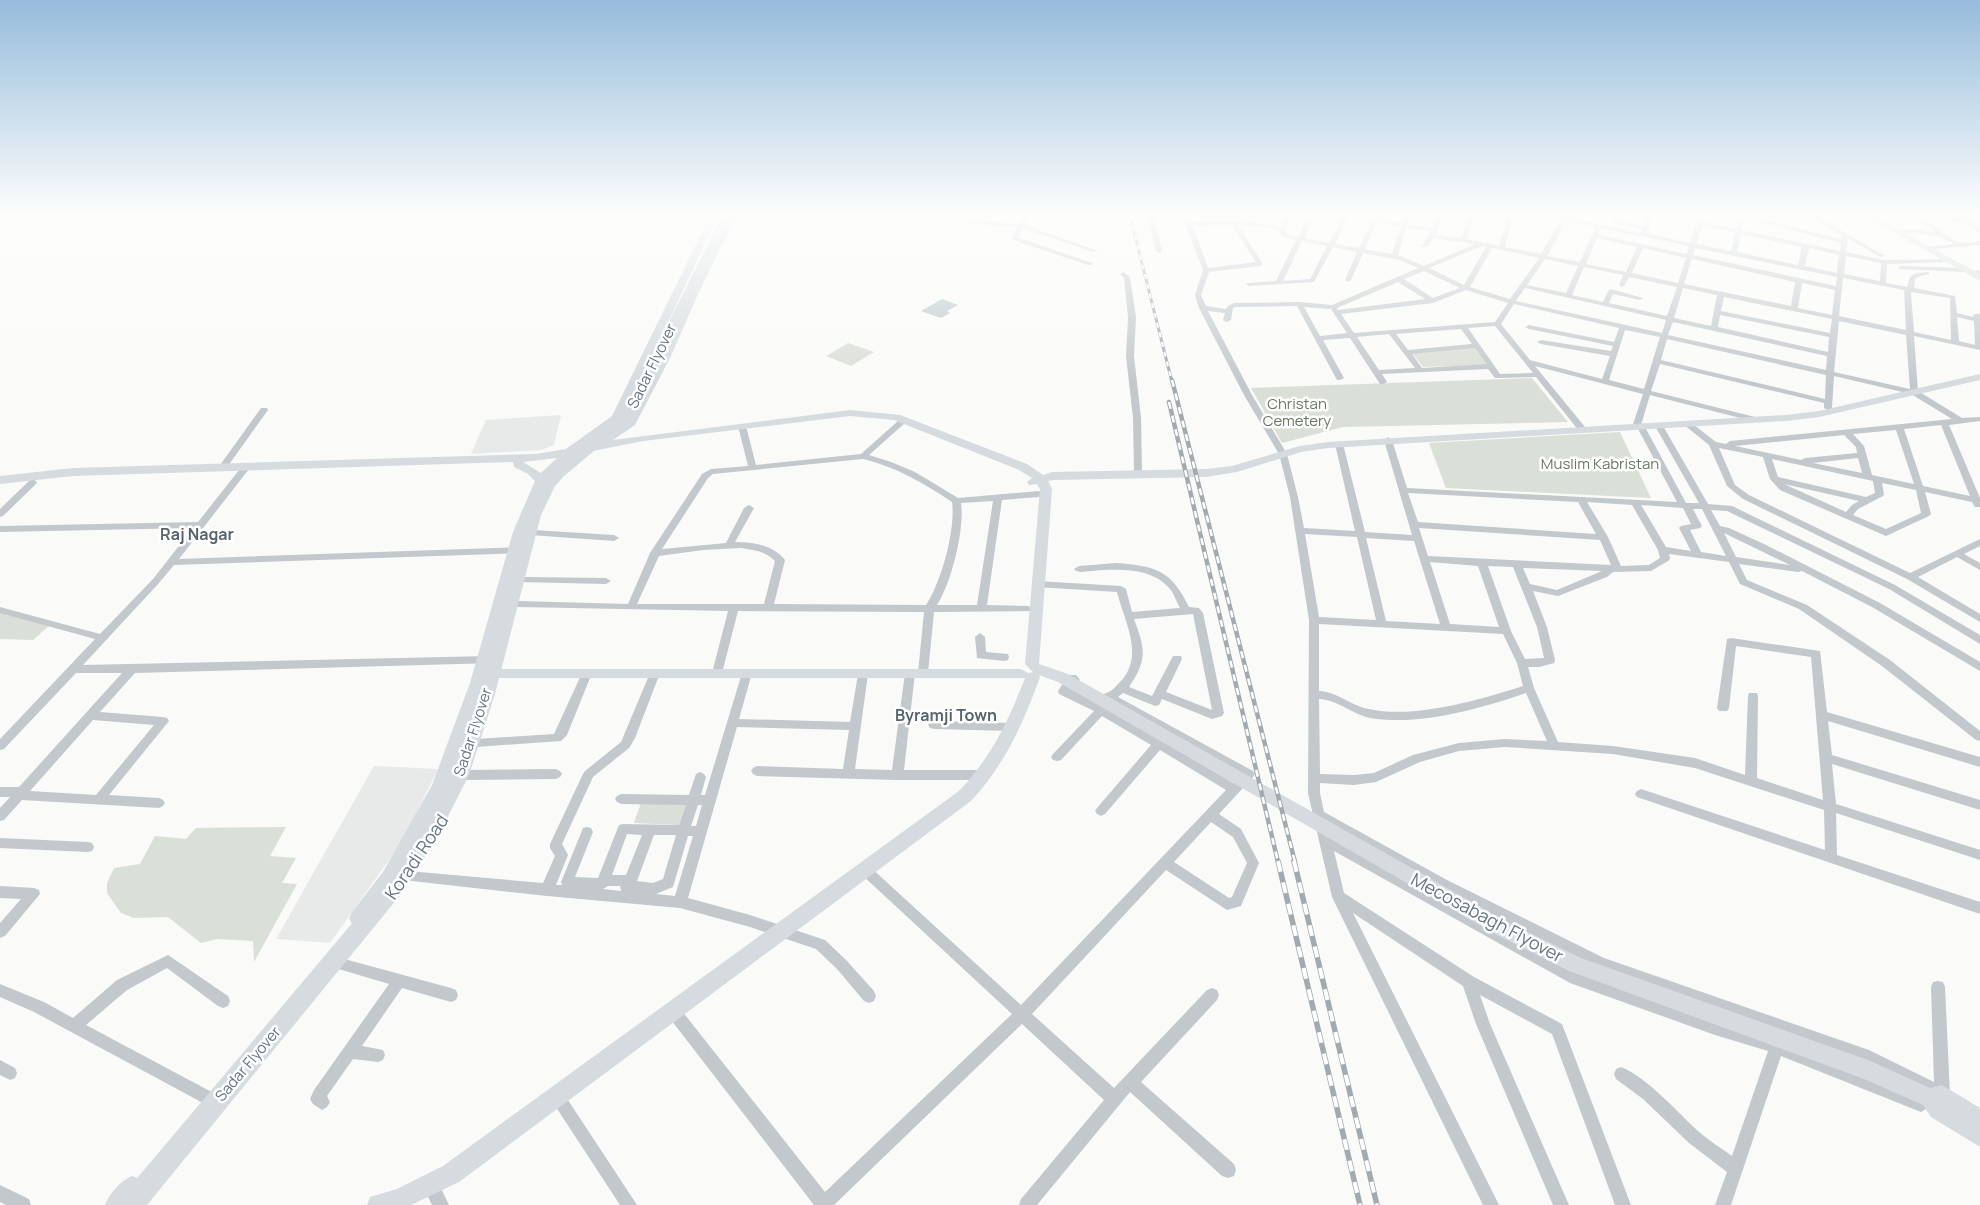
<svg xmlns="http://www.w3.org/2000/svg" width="1980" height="1205" font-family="Manrope,sans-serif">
	<rect width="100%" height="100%" fill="#fafaf8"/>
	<g fill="#e8e9e9">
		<path d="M561,415L554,445L541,450L471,454L486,420Z"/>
		<path d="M374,766L438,769L403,840L330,943L276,939Z"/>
	</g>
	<g fill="#dadfd7">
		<path d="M848,343L874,352L851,366L826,356Z"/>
		<path d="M1475,347L1489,365L1423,367L1412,353Z"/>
		<path d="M1532,378L1568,422L1343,427L1282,443L1251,388Z"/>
		<path d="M1620,432L1651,498L1446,488L1429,443Z"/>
		<path d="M0,612L50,625L33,640L0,639Z"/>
		<path d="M642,800L687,802L679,825L634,823Z"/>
		<path d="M286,827L270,856L296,858L282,883L297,884L254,962L253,941L217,939L201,943L168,917L134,918L121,913L107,893V883L114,868L140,864L155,836L186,839L196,828Z"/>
	</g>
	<path fill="#bbc7cb" d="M942,299L958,305L947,311L950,313L941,318L921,311Z"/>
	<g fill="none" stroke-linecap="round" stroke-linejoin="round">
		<g fill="#c3c8cc" fill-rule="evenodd">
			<path d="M43,216H50L42,221H38V219Z"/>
			<path d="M948,216H954L950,220L947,218Z"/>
			<path d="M1023,216H1029L1025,225L1098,251L1093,252L1023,228L1019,238L1092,263V265H1088L1013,240L1012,239L1017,227L969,224L966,222L969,220L1019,224Z"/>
			<path d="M1147,216H1189L1191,222L1248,221L1280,227L1285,216H1291L1285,229L1287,235L1298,237L1309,216H1315L1304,238L1329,243L1343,216L1372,218L1373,216H1379L1378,219L1402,223L1404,216H1410L1408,224L1432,228L1436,216H1442L1436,235L1461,238L1469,216H1475L1467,239L1499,246L1507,216H1513L1505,247L1541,254L1561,220L1549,217L1548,216H1569L1568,218L1641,233L1642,229L1613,223V216H1619L1618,221L1643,226L1646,216H1652L1649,228L1646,233L1690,243L1699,216H1705L1703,222L1735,229L1738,216H1751L1841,239L1842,235L1809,216H1816L1885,256L1880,257L1848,238L1846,252L1884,260L1948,259L1949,260L1946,262L1887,264L1886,283L1907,287L1910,277L1916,273L1929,272V274L1920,276L1915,279L1914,288L1955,296L1957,313L1973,317L1974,314H1980V350L1914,336L1918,391L1962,418L1980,417V421L1949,425L1980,498V507H1975L1972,502L1925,492L1931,514L1929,516L1886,536L1780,490L1770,479L1763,457L1719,448L1735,485L1749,495L1910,573L1980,539V546L1964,554L1980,563V570L1957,557L1918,577L1980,614V622L1907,579L1743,499L1727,486L1709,445L1683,424L1687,422H1690L1716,442L1726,444L1730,441L1952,419L1911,394L1834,376L1832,408L1828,410L1824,408V403L1660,364L1651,391L1759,418L1760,420L1756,422L1650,395L1641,425L1645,427L1686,503H1699L1655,426L1656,424H1662L1663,426L1708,504L1732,506L1895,585L1980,635V644L1889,589L1727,511L1711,510L1720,526L1729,528L1764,544L1880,603L1980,662V671L1872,607L1802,571L1798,572L1739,564L1747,580L1807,605L1890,660L1980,731V741L1976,740L1882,666L1799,609L1740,584L1729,562L1669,554L1670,559L1668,561L1651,571L1613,572L1607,577L1558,596L1533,591L1547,627L1555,660L1554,663L1539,667H1528L1534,688L1558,742L1613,746L1695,758L1745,775L1748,696L1749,693H1757L1758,696L1757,778L1823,800L1811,657L1736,646L1729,708L1727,711H1719L1717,708L1727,639L1731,638L1820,651L1827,712L1980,757V767L1828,721L1832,755L1980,800V810L1832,764L1836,804L1980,850V860L1836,813L1837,855L1980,902V914L1637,797L1635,794L1637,791L1641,789L1825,850L1824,810L1695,768L1613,754L1505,747L1459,751L1420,762L1376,782L1354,785L1320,783V793L1324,812L1447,880L1604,958L1869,1050L1934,1082L1931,987L1933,982L1938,981L1943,982L1945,987L1950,1095L1947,1100L1942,1103L1937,1100L1902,1080L1866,1063L1595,967L1437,888L1328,826L1330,837L1579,973L1715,1021L1777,1040L1926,1099L1929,1104L1926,1109L1921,1112L1781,1056L1731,1205H1715L1727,1172L1689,1143L1643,1099L1616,1079L1614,1074L1616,1069L1621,1067C1648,1078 1676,1111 1698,1131C1708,1140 1721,1148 1732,1156L1768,1051L1715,1035L1570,983L1334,851L1344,893L1474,977L1562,1024L1631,1205H1615L1552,1034L1480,995L1490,1024L1569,1205H1553L1476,1024L1463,986L1353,913L1499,1205H1483L1332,897L1308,793L1309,620L1290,497L1279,454L1244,395L1199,308L1195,295L1203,270L1184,220L1154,218L1162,251L1159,253L1156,251ZM1348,218L1371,221L1359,248L1335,244ZM1744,218L1841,243L1840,251L1741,230ZM1566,221L1597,227L1595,229L1580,262L1547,256ZM1376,222L1401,226L1392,254L1365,249ZM1213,225H1232L1256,262L1208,268L1193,226ZM1238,225L1259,226L1279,230L1282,237L1296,240L1276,281L1247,283L1246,284L1249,286L1314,282L1333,247L1357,252L1345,280L1348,282L1351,280L1363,253L1400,260L1418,268L1332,305L1299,302L1234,303L1228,306L1226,309L1206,306L1201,295L1209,272L1260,266L1263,264ZM1702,226L1735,232L1731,251L1696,244ZM1406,227L1431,231L1422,246L1423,247H1427L1434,238L1475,244L1424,266L1398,255ZM1600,228L1689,246L1687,254L1599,235ZM1741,234L1802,247L1798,265L1737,252ZM1597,238L1637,247L1626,272L1586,264ZM1302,241L1327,246L1310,279L1283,281ZM1482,246L1486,247L1464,285L1429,268ZM1492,248L1539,258L1510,299L1470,287ZM1643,248L1686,258L1678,283L1632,273ZM1695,248L1837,277L1836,286L1693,255ZM1809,248L1839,255L1837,273L1805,266ZM1846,256L1881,263L1880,281L1844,274ZM1545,259L1578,266L1566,293L1527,285ZM1692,259L1795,282L1791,306L1684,284ZM1584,267L1623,275L1619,285L1622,287L1624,286L1629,277L1677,287L1667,316L1609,303L1613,294L1640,300L1643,298L1611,289L1608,291L1603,302L1572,295ZM1424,271L1460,288L1433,298L1404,279ZM1843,278L1904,290L1906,330L1839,316ZM1398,282L1425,299L1338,310L1337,308ZM1802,283L1835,290L1832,315L1798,308ZM1525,288L1666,320L1662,333L1516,301ZM1683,288L1717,295L1711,326L1674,318ZM1466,290L1508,303L1495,322L1354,333L1341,314L1433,303ZM1911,292L1950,298L1951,340L1914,332ZM1724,297L1832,319L1830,333L1721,311ZM1514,304L1619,328L1614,342L1529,325L1525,327L1529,329L1613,346L1611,351L1541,340L1537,342L1541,344L1610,356L1602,379L1530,360L1501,324ZM1297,306L1337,380H1340L1344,378L1323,340L1350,338L1380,384H1383L1387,382L1382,374L1488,369L1495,378H1498L1536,377L1579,431H1582L1586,429L1585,427L1535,366L1643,394L1632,427L1633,429H1638L1677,502L1407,488L1392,440L1388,437L1384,440L1412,535L1365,532L1343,444L1339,441L1335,444L1355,531L1304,528L1298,497L1287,454L1252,395L1208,311L1225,313L1223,320L1227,322L1231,320L1233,308L1235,307ZM1304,307L1331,309L1347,333L1320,336ZM1720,315L1829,337L1828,352L1718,327ZM1957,317L1974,321L1975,345L1959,341ZM1839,321L1906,335L1910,389L1834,372ZM1673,322L1827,356L1826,370L1668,335ZM1495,326L1533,373L1500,374L1468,328ZM1461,329L1472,344L1408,350L1396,334ZM1625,330L1660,337L1644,389L1609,380ZM1389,334L1415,368L1379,370L1357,337ZM1667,339L1826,375L1825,399L1661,360ZM1475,348L1487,364L1422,368L1412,354ZM1941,425L1970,496L1923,486L1904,429ZM1896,430L1914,484L1872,475L1864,446L1853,434ZM1844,435L1856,447L1857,453L1805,458L1801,460L1735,446ZM1858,458L1862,473L1813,463ZM1772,459L1873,481L1875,493L1866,497L1778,477ZM1882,483L1916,490L1921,513L1886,529L1853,515L1858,509L1883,496L1884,494ZM1784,484L1859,501L1852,505L1846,512ZM1408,493L1578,502L1596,534L1418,522ZM1587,502L1632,505L1658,550L1660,558L1649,565L1621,566L1608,537ZM1641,505L1683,508L1691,524L1681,526L1679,528L1691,551L1666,547ZM1693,509H1702L1726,556L1701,552L1690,530L1700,528L1702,526ZM1419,528L1600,540L1611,565L1428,556ZM1724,533L1790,565L1736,557ZM1305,534L1357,537L1376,620L1319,617ZM1366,538L1414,541L1440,624L1386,621ZM1430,562L1478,566L1499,627L1450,624ZM1488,566L1513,567L1537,627L1544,658L1525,659L1511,631ZM1523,568L1602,571L1557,590L1530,584ZM1319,624L1503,634L1517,663L1523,686C1480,700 1414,719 1369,709C1351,706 1338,692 1319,691ZM1526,693L1547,741L1505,739L1459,743L1413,755L1374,773L1354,775L1320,774L1319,699C1338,700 1352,714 1370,718C1419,726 1480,709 1526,693Z"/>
			<path d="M1905,216C1931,214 1944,241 1964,243C1969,243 1975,242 1980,241V245L1924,250V248L1926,247L1955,244L1940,237L1917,233L1896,234V232L1898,231L1917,229L1935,232L1929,226Z"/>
			<path d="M1916,216L1948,217L1947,216H1953L1957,218L1980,220V224L1975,223L1980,229V235L1967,223L1919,218Z"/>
			<path d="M1901,266L1964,268L1967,270L1964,272L1899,269L1898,268Z"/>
			<path d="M1980,270V274L1970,275L1967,273Z"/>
			<path d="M1123,272L1130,277L1136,317L1134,356L1141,418L1142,473L1138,476L1134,473L1133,418L1126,356L1128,317L1124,278L1120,274Z"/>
			<path d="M261,408H267L268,410L225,470H219L218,468Z"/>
			<path d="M898,421H901L905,423L869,455L891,462L915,472L958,498L1039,491L1043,494L1039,497L1002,500L987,605L1028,606L1033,609L1032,611L934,612L928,673L927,676H919L918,673L924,612L738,611L722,673L721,676H713L712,673L728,611L518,607L513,604L518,601L628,604L650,553L702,474L711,469L748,466L739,430L740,428H746L747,430L756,465L861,454ZM863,459C896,467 924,483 952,502C956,529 941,583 926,605L774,604L785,560C773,545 754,542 735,542L754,508L749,505L744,508L726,543L662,549L708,478L713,474ZM993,501L977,605H937C951,584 965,529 961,503ZM741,548C754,550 765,551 775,561L764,604H637L659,556L703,550Z"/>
			<path d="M246,464L250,467L249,469L179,559L521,547L526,550L521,553L174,565L159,583L83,665L490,656L494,657L495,660L494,663L135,673L100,712L163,717L167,718L169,721L109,795L159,798L163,800L165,803L163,806L159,808L22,800L4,820L0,821V808L10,797H0V787H19L122,673H76L4,749L0,750V739L95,639L0,613V607L100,634L153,579L193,528L0,532V526L198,522L243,465ZM93,720L154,725L96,795L30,791Z"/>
			<path d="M33,479L37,482L36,484L3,516L0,517V509L30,480Z"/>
			<path d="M533,530L614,535L619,538L614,541L530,535L528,533Z"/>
			<path d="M1116,563C1156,566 1171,570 1189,607L1199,608L1203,613L1224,713L1222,716L1212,719L1162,699L1159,705L1155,706L1123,693L1118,697L1253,771L1255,774L1253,777L1219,814L1241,829L1259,863L1241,906L1227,910L1166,870L1032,1014L1114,1088L1207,990L1212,988L1217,990L1219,995L1217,1000L1141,1082L1234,1164L1236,1170L1234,1176L1228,1178L1222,1176L1130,1092L1037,1205H1019L1021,1199L1104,1100L1022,1024L834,1205H814L668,1016L666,1011L668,1006L673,1004L678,1006L825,1192L1012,1014L861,874L859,870L861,866L865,865L869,866L1021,1005L1226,790L1160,750L1105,814L1101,816L1097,814L1095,811L1097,808L1151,745L1102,716L1061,760L1057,761L1053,760L1051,757L1053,754L1094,711L1059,694L1058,691L1068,675H1076L1080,680L1079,683L1074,684L1070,689L1082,694L1132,722L1233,783L1241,775L1104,700L1103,697L1104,694C1110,692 1115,688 1119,683C1146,657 1124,621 1117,592L1037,587L1032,584L1037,581L1121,586L1126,589L1132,612L1180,608C1176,601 1174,593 1169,588C1151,567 1117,569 1092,571C1085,571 1079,574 1074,569L1079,566ZM1193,614L1212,710L1166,692L1182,659L1181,656H1173L1152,696L1129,687C1148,659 1145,649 1134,619ZM1211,822L1233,837L1247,863L1232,897L1229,898L1174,862Z"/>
			<path d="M522,577L606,578L611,581L606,584L519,582L517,580L519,578Z"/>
			<path d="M980,633L985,637L986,652L1008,654L1009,657L1008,660L1004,661L977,658L975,637Z"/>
			<path d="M587,669L591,670L592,673L567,735L561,741L476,747L472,746L470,743L472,740L476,739L554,734L582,673L583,670Z"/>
			<path d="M655,669L659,670L660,673L635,738L629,748L593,777L562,844L568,855L556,885H562L561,882L583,828L587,827L591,828L593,832L575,877L598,878L619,825L623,824L679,825L686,805L621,804L617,802L615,799L617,796L621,794L689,795L696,774L700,772L704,774L706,777L701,795H705L742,673L743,670H751L752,673L739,719L850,722L858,674L859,671H867L868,674L855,769L892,770L905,673L906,670H914L915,673L904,770H985L989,772L991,775L989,778L985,780H897L757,776L753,774L751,771L753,768L757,766L843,769L849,730L737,727L688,898L750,915L825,940L847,961L874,991L876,996L874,1001L869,1003L864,1001L837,969L816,949L750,927L680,908L547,896L403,880L402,876L403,872L408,871L543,883L555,856L550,848V844L583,774L585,771L621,742L650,673L651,670ZM698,805H702L696,826H691ZM627,834L642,835L626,875H612ZM654,835H676L663,879L653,883L637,881ZM688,836H693L675,896L656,894L673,887ZM608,886H620L621,891L603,889Z"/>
			<path d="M934,721L1012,723L1016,724L1018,727L1016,730L1012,731L934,729L930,728L928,725L930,722Z"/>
			<path d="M556,769L560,771L562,774L560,777L556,779L466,780L462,778L460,775L462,772L466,770Z"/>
			<path d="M0,838L88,842L92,843L94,847L92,851L88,852L0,848Z"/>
			<path d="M0,886L34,888L39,890L40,894L5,936L0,938V923L21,899L0,898Z"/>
			<path d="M168,955L228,996L230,1001L228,1006L223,1008L218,1006L167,968L127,990L86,1025L221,1097L224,1102L221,1107L216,1110L34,1012L0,997V984L44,1002L73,1018L117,980Z"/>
			<path d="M337,957L451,988L456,990L458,995L456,1000L451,1002L402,988L362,1046L383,1050L385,1055L383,1060L378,1062L353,1059L327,1096L330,1102L327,1107L322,1110L313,1104L310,1099L314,1090L389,984L332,967L330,963L332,959Z"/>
			<path d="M0,1060L15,1068L17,1073L15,1078L10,1080L0,1075Z"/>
			<path d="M557,1088L562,1091L637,1205H620L552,1101L549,1096L552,1091Z"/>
			<path d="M430,1176L436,1178L449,1205H432L422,1184L424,1178Z"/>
			<path d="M0,1185L29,1199L31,1205H6L0,1202Z"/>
		</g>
		<g fill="#d6dbdf" fill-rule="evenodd">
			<path d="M0,216H9L0,222Z"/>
			<path d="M710,216H718L623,418L586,445L596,443L624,423L661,356L688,294L728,216H736L698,294L671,356L635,425L613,440L850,410L900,415L1027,464L1043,475L1052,472L1206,469L1232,466L1300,446L1328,442L1786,415L1819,411L1980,374V380L1819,417L1786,421L1328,448L1301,452L1237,472L1206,477L1053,480L1048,481L1052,489L1039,664L1068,674L1509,923L1581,958L1868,1060L1930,1088L1942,1085L1980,1108V1147L1931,1117L1923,1105L1864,1079L1569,971L1497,935L1058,682L1039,675L1040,677C1024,722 1004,766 971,801L459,1182L411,1205H367L370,1197L397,1189L443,1166L959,791C990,759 1009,720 1025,678H499L494,677L492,673L494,669H1021L1028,673L1033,672L1025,664L1040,489L1037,484L1029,485L1027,482L1032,478L1019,470L894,420L850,416L643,441L573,455L546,481L525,532L484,683L448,786L395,882L364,924L358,926L352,924L349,918L352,912L383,872L432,785L470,683L513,532L535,481L528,474L514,467L513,462L73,476L0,484V476L73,468L536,454L566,449L612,416ZM557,458L541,473L523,462Z"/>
			<path d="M1864,216H1874L1980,274V281Z"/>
			<path d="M132,1176L140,1179L143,1187L131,1205H105C110,1193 120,1181 132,1176Z"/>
		</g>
		<path fill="#d6dbdf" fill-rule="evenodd" d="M722,216H732L632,419L563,477L555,486L541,515L495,694L469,775L439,834L406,888L147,1205H119L122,1196L392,876L425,824L451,775L479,694L527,515L542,485L553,471L621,417Z"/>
		<g stroke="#a2aab0" stroke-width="3">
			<path id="rail-far2" d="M1130,216L1172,382"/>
		</g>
		<g stroke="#a2aab0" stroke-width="4.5">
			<g id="rail-far1">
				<path d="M1172,380L1295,862"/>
				<path d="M1169,402L1278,862"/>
			</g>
		</g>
		<g stroke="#a2aab0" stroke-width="5.5">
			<g id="rail">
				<path d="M1278,861L1360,1205"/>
				<path d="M1294,861L1377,1205"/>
			</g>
		</g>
		<use href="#rail-far2" stroke="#fff" stroke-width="2" stroke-dasharray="5" stroke-linecap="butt"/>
		<use href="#rail-far1" stroke="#fff" stroke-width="2.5" stroke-dasharray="7" stroke-linecap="butt"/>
		<use href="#rail" stroke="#fff" stroke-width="4" stroke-dasharray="11" stroke-linecap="butt"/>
	</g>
	<linearGradient id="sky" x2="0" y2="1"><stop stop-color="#96bcdc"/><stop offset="0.56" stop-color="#fdfdfc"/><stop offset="1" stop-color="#fdfdfc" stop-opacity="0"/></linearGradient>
	<rect width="1980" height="384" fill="url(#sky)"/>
	<g text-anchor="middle" stroke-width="5" stroke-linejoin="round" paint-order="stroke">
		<g font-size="15" fill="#657683" stroke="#fff">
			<text transform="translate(652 366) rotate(-64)" y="5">Sadar Flyover</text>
			<text transform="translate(473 732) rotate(-72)" y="5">Sadar Flyover</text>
			<text transform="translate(248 1064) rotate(-50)" y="5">Sadar Flyover</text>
		</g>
		<g font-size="15" fill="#687a64" stroke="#fff">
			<text x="1297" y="409">Christan<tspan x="1297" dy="17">Cemetery</tspan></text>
			<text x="1600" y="469">Muslim Kabristan</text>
		</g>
		<g font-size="16" font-weight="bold" fill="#57646e" stroke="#fff">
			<text x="197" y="540">Raj Nagar</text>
			<text x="946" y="721">Byramji Town</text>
		</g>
		<g font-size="18" fill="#657683" stroke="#fff">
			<text transform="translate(417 857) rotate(-56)" y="6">Koradi Road</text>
			<text transform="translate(1487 918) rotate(28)" y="6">Mecosabagh Flyover</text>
		</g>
	</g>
</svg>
